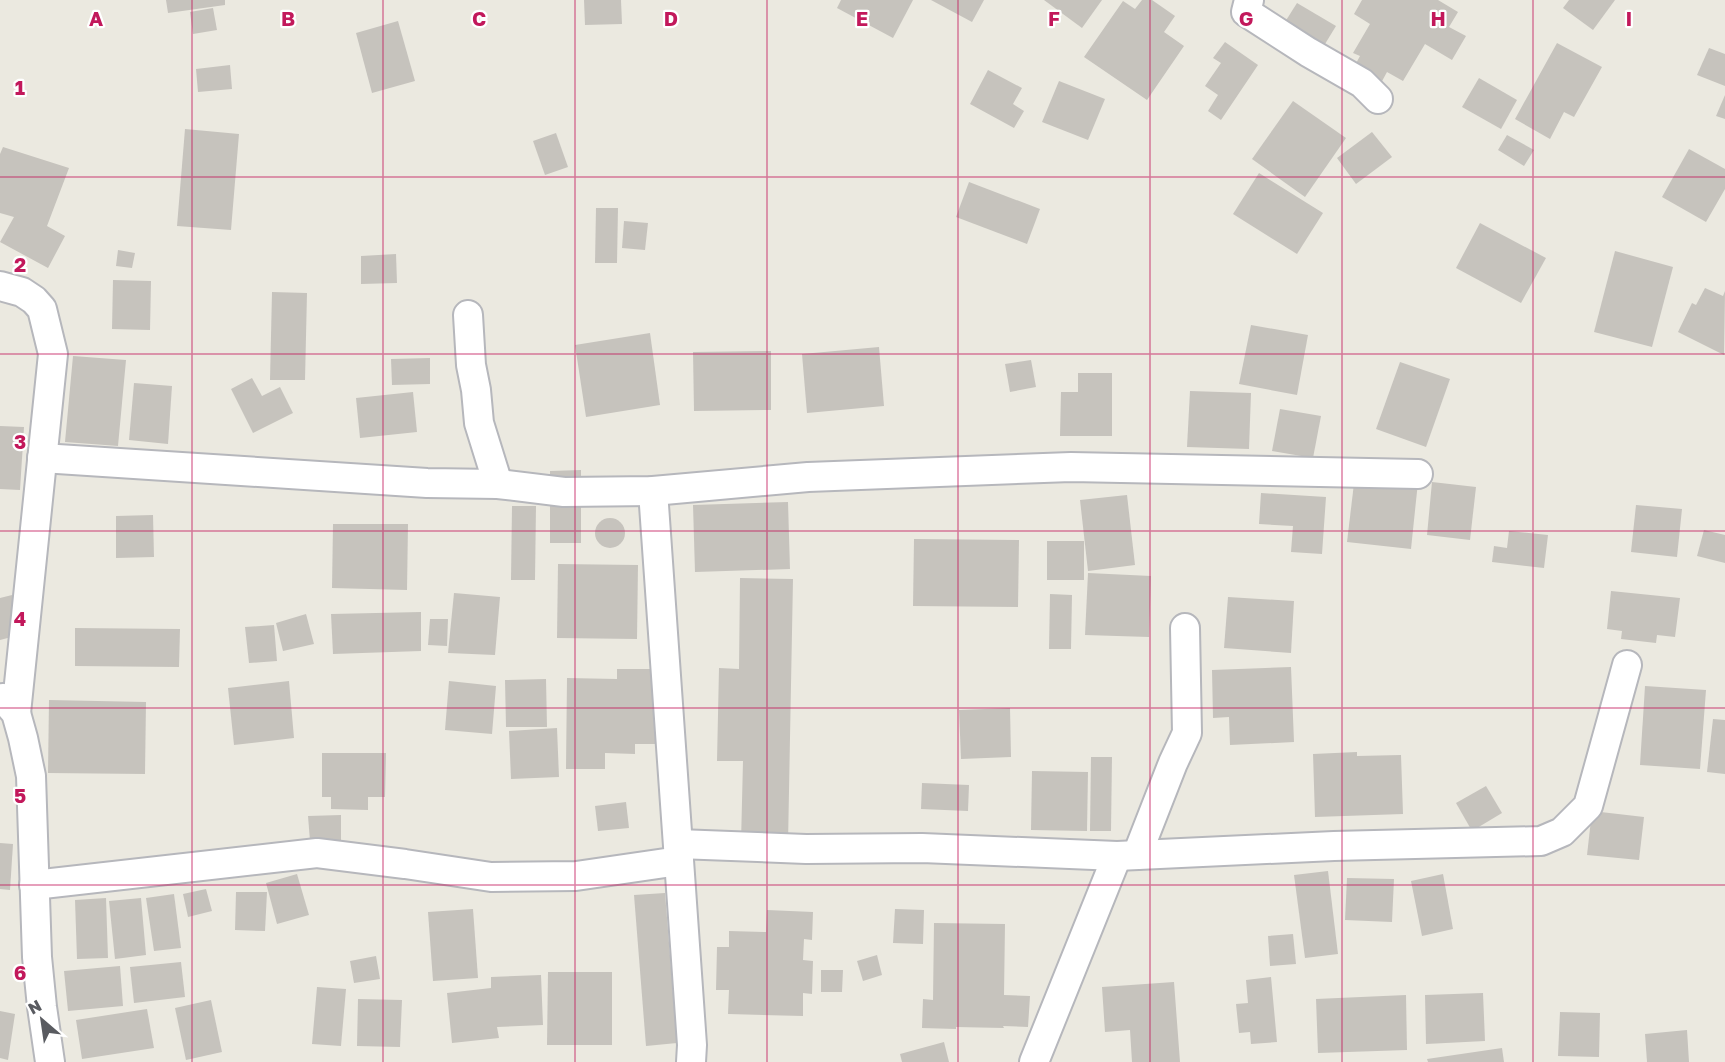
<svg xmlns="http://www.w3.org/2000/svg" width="1725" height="1062" font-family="'Golos Text',sans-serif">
	<rect width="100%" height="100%" fill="#ebe9e0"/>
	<g fill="#c6c3bd">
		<path d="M166,0H225V5L168,13Z"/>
		<path d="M584,0H621L622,24L585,25Z"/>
		<path d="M841,0H913L893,38L837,8Z"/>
		<path d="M931,0H984L972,22Z"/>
		<path d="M1044,0H1102L1082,28Z"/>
		<path d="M1142,0H1152L1175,16L1164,32L1184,46L1147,100L1084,57L1123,1L1135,9Z"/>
		<path d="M1362,0H1438L1458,12L1449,27L1466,36L1452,60L1425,44L1403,81L1387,72L1381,83L1354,67L1360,56L1353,53L1370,24L1354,14Z"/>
		<path d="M1569,0H1615L1593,30L1563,8Z"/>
		<path d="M1297,3L1336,26L1325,44L1285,22Z"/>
		<path d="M213,8L217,30L193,34L190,12Z"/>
		<path d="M398,21L415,81L372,93L356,33Z"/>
		<path d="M1225,42L1258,65L1221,120L1208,111L1218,95L1205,86L1221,63L1213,58Z"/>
		<path d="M1557,43L1602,67L1574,117L1564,112L1550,139L1515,119Z"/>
		<path d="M1709,48L1725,54V86L1697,75Z"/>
		<path d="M230,65L232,89L198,92L196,69Z"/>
		<path d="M988,70L1022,88L1013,104L1024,111L1014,128L970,104Z"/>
		<path d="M1479,78L1517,100L1501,129L1462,107Z"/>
		<path d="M1059,81L1105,99L1088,140L1042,122Z"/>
		<path d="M1725,95V119L1716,116Z"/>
		<path d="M1293,101L1346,138L1305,197L1252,159Z"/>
		<path d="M185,129L239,134L231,230L177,226Z"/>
		<path d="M1372,132L1392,157L1356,184L1337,158Z"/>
		<path d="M556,133L568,167L545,175L533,141Z"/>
		<path d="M1507,135L1534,150L1524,166L1498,150Z"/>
		<path d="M3,147L69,168L47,226L65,236L48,268L0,242L14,217L0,213V154Z"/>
		<path d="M1689,149L1725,169V189L1706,222L1662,197Z"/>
		<path d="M1259,173L1323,213L1297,254L1233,214Z"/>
		<path d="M969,182L1040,209L1027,244L956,217Z"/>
		<path d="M596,208H618L617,263H595Z"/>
		<path d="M624,221L648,223L645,250L622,248Z"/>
		<path d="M1480,223L1546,258L1521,303L1456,268Z"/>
		<path d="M118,250L135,253L132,268L116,266Z"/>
		<path d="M1615,251L1673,267L1652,347L1594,332Z"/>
		<path d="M396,254L397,283L361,284V256Z"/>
		<path d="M113,280L151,281L150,330L112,329Z"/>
		<path d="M1705,288L1723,296L1725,291L1724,355L1678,332L1692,303L1696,305Z"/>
		<path d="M272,292L307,293L305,380H270Z"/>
		<path d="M1251,325L1308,335L1297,395L1239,384Z"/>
		<path d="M650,333L660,405L586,417L575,345Z"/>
		<path d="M879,347L884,406L807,413L802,354Z"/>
		<path d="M771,351V410L694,411L693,352Z"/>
		<path d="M73,356L126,360L118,446L65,442Z"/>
		<path d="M430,358V384L392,385L391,359Z"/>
		<path d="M1031,360L1036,387L1010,392L1005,364Z"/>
		<path d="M1400,362L1450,379L1426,447L1376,429Z"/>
		<path d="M1078,373H1112V436H1060L1061,392H1078Z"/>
		<path d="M252,378L262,396L280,387L293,413L253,433L231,389Z"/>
		<path d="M134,383L172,386L168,444L129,440Z"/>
		<path d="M1190,391L1251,393L1249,449L1187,447Z"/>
		<path d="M413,392L417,432L360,438L356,398Z"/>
		<path d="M1280,409L1321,416L1313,458L1272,451Z"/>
		<path d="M0,426L24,427L20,490L0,489Z"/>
		<path d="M581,470V543H550V471Z"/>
		<path d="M1355,475L1418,482L1411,549L1347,542Z"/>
		<path d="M1432,482L1476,487L1470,540L1427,535Z"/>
		<path d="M1261,493L1326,497L1322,554L1291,552L1293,526L1259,524Z"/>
		<path d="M1127,495L1135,565L1088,571L1080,500Z"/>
		<path d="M788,502L790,569L695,572L693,505Z"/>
		<path d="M1636,505L1682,509L1677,557L1631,552Z"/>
		<path d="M512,506H536L535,580H511Z"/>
		<path d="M153,515L154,557L116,558V516Z"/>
		<circle cx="610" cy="533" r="15"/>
		<path d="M333,524H408L407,590L332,588Z"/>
		<path d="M1704,530L1725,535V563L1697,556Z"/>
		<path d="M1509,531L1548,535L1544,568L1492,562L1494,546L1507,548Z"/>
		<path d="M914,539L1019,540L1018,607L913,606Z"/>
		<rect x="1047" y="541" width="37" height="39"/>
		<path d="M558,564L638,565L637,639L557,638Z"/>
		<path d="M1088,573L1151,576L1149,637L1085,635Z"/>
		<path d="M740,578L793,579L788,844L741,843L743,761H717L719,668L739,669Z"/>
		<path d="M1611,591L1680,598L1675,637L1657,635L1656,643L1621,639L1622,631L1607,629Z"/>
		<path d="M454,593L500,597L495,655L448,653Z"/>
		<path d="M1050,594L1072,595L1071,649H1049Z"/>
		<path d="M12,595L23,634L0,640V598Z"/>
		<path d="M1228,597L1294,601L1291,653L1224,648Z"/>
		<path d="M421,612V651L333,654L331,614Z"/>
		<path d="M306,614L314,644L283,651L276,623Z"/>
		<path d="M430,619H448L447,646L428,645Z"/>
		<path d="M274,625L277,661L249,663L245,627Z"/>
		<path d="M75,628L180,629L179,667L75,666Z"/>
		<path d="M1291,667L1294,742L1230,745L1229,717L1213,718L1212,670Z"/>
		<path d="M617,669H660L659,744H635V754L605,753V769H566L567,678L617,679Z"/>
		<path d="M546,679L547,727H506L505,680Z"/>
		<path d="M289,681L294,738L234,745L228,688Z"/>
		<path d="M449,681L496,686L492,734L445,730Z"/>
		<path d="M1645,686L1706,690L1700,769L1640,765Z"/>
		<path d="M49,700L146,702L145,774L48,773Z"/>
		<path d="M1010,708L1011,757L961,759L959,710Z"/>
		<path d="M1713,719L1725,720V774L1707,772Z"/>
		<path d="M557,728L559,777L511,779L509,731Z"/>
		<path d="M1357,752V756L1401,755L1403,814L1315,817L1313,754Z"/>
		<path d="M322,753H386L385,797H368V810L331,809V797H322Z"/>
		<path d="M1091,757H1112L1111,831H1090Z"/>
		<path d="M1032,771L1088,772L1087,831L1031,830Z"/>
		<path d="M922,783L969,785L968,811L921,809Z"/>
		<path d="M1486,786L1502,813L1472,831L1456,803Z"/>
		<path d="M626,802L629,828L598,831L595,806Z"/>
		<path d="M1592,811L1644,817L1639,860L1587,855Z"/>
		<path d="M341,815V840L310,841L308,816Z"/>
		<path d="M0,843L13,844L10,890L0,889Z"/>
		<path d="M1328,871L1338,954L1305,958L1294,875Z"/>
		<path d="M297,874L309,915L277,924L266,883Z"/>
		<path d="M1443,874L1453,929L1422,936L1411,881Z"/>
		<path d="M1347,878L1394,879L1392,922L1345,920Z"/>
		<path d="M206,889L212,911L188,917L183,894Z"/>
		<path d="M236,892H267L265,931L235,930Z"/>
		<path d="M665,893L677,1043L646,1046L634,895Z"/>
		<path d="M174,894L181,948L154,951L146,898Z"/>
		<path d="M106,898L108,958L77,959L75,900Z"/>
		<path d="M141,898L146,955L115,959L109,901Z"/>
		<path d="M473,909L478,978L433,981L428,912Z"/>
		<path d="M895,909L924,910L923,944L893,943Z"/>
		<path d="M767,910L813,912L812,940L804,939L803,960L813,961L812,994L803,993V1016L728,1014L729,990H716L717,947H729V931L766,932Z"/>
		<path d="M934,923L1005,924L1004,995L1030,996L1028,1027L1003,1026L1004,1028L956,1027V1029L922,1028L923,999L933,1000Z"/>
		<path d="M1293,934L1296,964L1270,966L1268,936Z"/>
		<path d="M877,955L882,975L863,981L857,961Z"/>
		<path d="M376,956L380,979L354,983L350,961Z"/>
		<path d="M181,962L185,997L134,1003L130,967Z"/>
		<path d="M120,966L123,1006L68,1011L64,971Z"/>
		<path d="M821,970H843L842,992H821Z"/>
		<path d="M548,972H612V1045H547Z"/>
		<path d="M541,975L543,1025L497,1027L499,1038L452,1043L447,993L491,988V977Z"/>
		<path d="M1271,977L1277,1042L1251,1044L1250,1032L1239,1033L1236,1004L1248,1003L1246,980Z"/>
		<path d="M1174,982L1180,1062H1132L1130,1030L1105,1032L1102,987Z"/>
		<path d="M317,987L346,989L341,1046L312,1044Z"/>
		<path d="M1483,993L1485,1041L1426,1044L1425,995Z"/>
		<path d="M1406,995L1407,1050L1318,1053L1316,999Z"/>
		<path d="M358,999L402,1000L400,1047L357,1046Z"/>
		<path d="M211,1000L222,1052L186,1060L175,1008Z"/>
		<path d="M147,1009L154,1048L82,1059L76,1020Z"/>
		<path d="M0,1011L15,1014L8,1060L0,1058Z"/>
		<path d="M1560,1012L1600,1013L1599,1057L1558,1056Z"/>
		<path d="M1687,1030L1689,1062H1647L1645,1034Z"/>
		<path d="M944,1042L949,1062H902L900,1054Z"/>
		<path d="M1502,1048L1504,1062H1428L1427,1059Z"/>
	</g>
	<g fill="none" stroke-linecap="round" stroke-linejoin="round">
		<g stroke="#b6b7bc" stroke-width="32">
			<g id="minor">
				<path d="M1249,0L1246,12L1308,52L1362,83L1378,99"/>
				<path d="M0,286L22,292L34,300L42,309L53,354L16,713"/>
				<path d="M468,315L471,365L476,390L479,423L498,484"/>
				<path d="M42,458L427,483L498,484L564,492L653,491L808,477L1071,467L1418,474"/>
				<path d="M653,491L692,1045L691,1062"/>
				<path d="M3,698L16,713L23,738L31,776L37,957L42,1007L50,1062"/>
				<path d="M678,844L806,849L922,848L1117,856L1334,846L1541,841L1562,832L1588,806L1627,665"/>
				<path d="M1137,855L1173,763L1187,733L1185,628"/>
				<path d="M34,885L317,853L405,864L491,877L576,876L679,861"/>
				<path d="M1034,1062L1117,856"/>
			</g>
		</g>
		<use href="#minor" stroke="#fff" stroke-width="28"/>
	</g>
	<path fill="none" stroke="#c2185b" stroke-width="1.5" stroke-opacity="0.55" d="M192,0V1062M383,0V1062M575,0V1062M767,0V1062M958,0V1062M1150,0V1062M1342,0V1062M1533,0V1062M0,177H1725M0,354H1725M0,531H1725M0,708H1725M0,885H1725"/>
	<g font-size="20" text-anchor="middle" font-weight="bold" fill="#c2185b" stroke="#fff" stroke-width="4.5" stroke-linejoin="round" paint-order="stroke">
		<text x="96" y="26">A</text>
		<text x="288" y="26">B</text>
		<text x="479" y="26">C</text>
		<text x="671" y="26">D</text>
		<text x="862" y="26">E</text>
		<text x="1054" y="26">F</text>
		<text x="1246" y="26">G</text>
		<text x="1438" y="26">H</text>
		<text x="1629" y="26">I</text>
		<text x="20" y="95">1</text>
		<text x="20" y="272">2</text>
		<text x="20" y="449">3</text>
		<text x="20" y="626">4</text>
		<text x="20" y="803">5</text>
		<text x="20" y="980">6</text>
	</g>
	<g transform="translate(42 1020) rotate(331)" stroke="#ffffff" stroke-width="4.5" paint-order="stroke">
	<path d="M0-4.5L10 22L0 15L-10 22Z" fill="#595b60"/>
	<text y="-9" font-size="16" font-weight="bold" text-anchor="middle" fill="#595b60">N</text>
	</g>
</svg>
